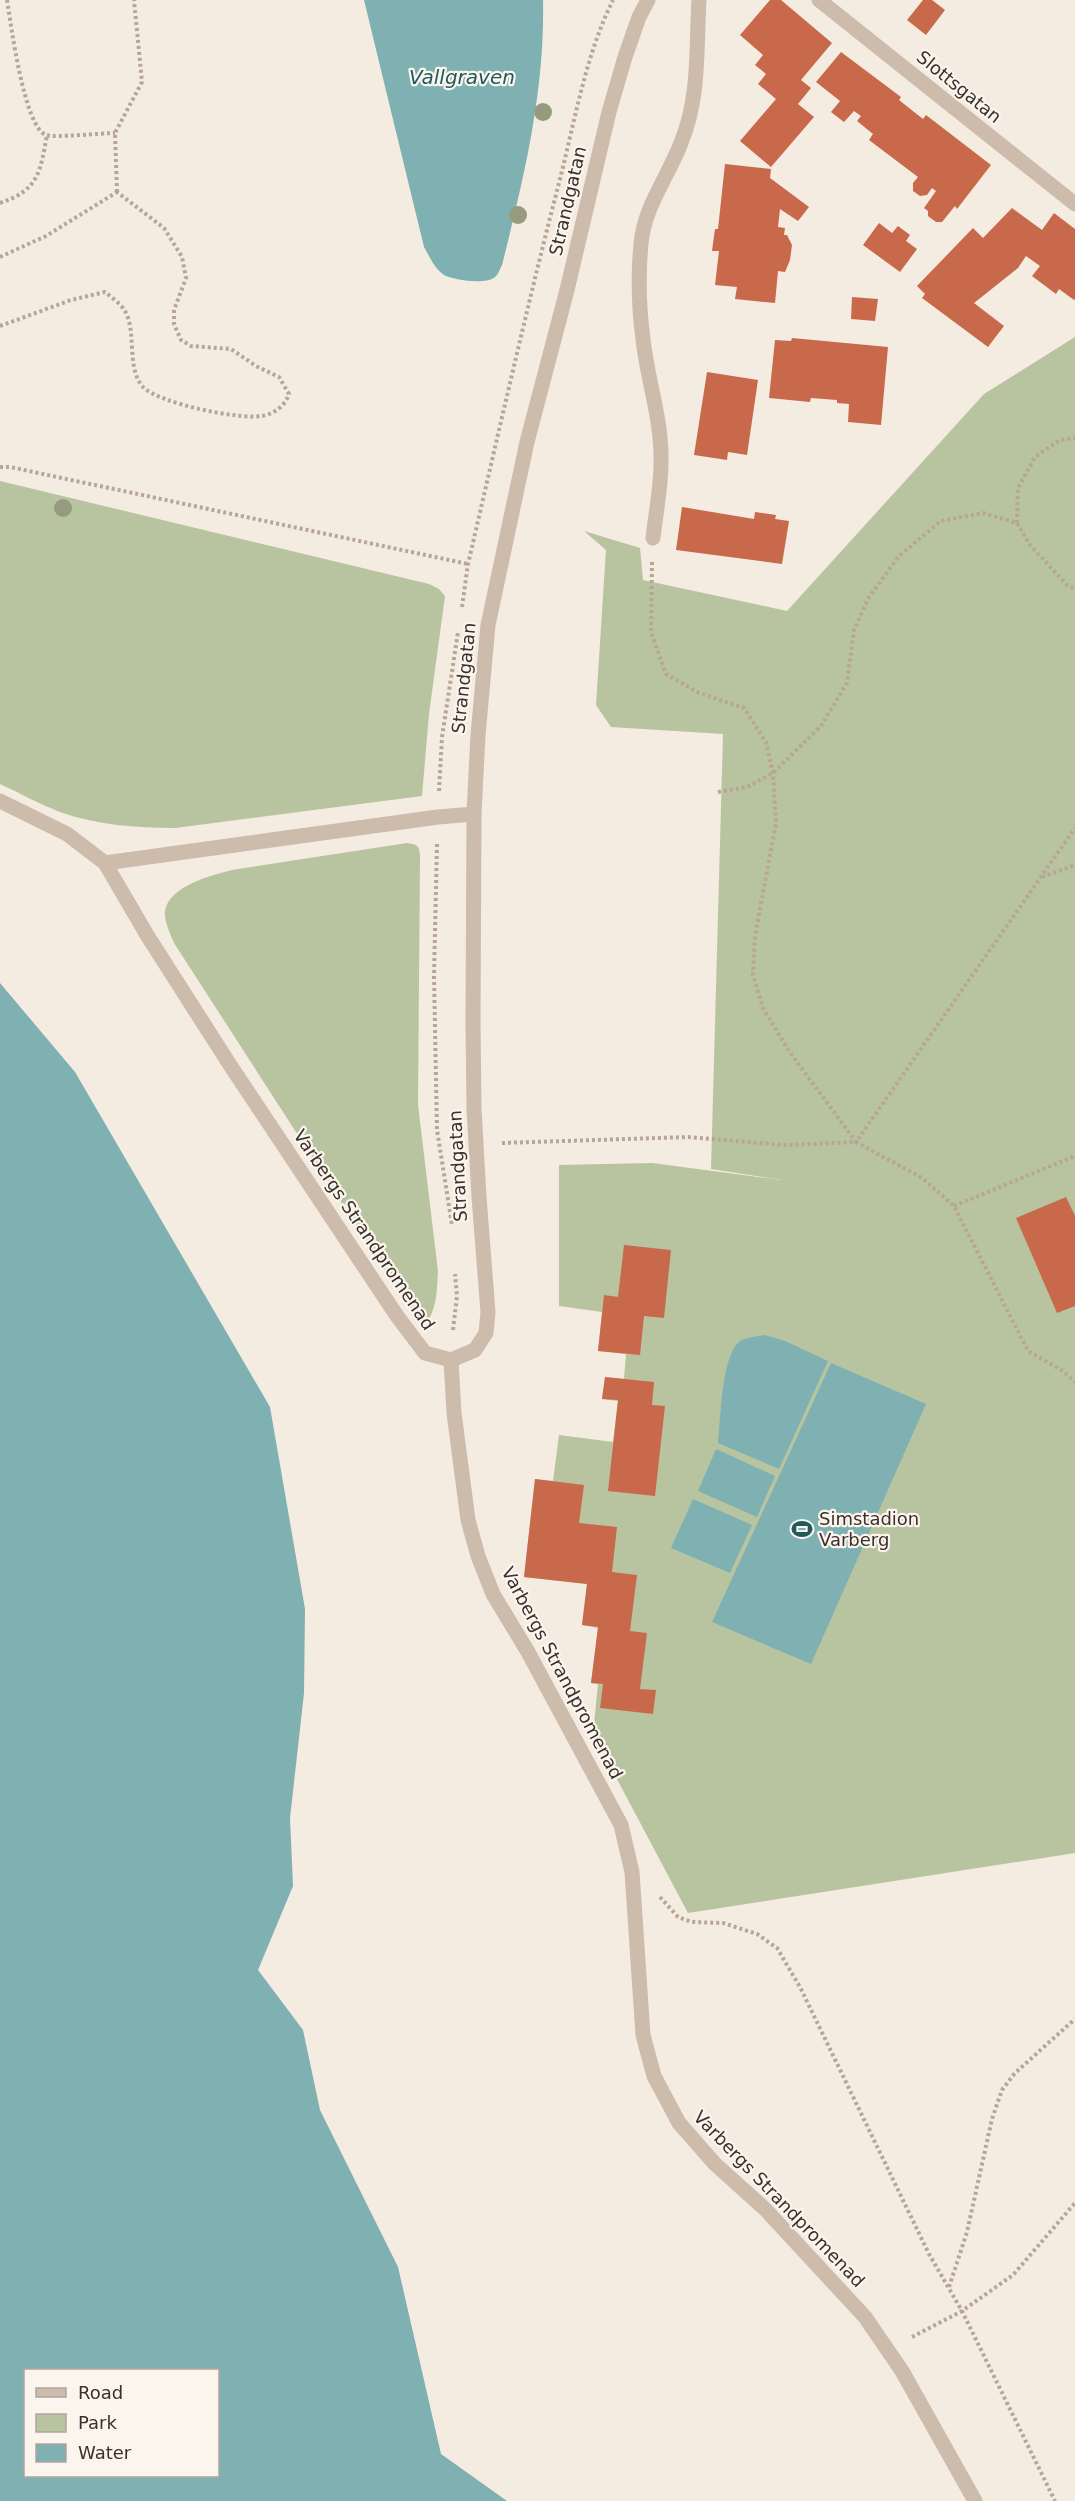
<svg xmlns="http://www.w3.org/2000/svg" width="1075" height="2501" font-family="'DejaVu Sans',sans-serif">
	<rect width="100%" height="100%" fill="#f4ebe1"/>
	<g fill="#b8c4a0">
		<path d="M1075,337V1853L688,1913L593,1734L598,1684L591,1683L598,1628L582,1625L587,1584L524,1577L535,1479L553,1481L559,1435L613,1442L618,1401L602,1399L605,1377L624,1379L626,1354L598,1351L602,1312L559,1306V1165L652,1163L782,1180L711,1169L723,734L611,727L596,705L606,550L584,531L640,548L643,580L787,611L984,394Z"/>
		<path d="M0,481L429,584L439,589L445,596L429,714L422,796L175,828C136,828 97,825 60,812C39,804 20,793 0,784Z"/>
		<path d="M407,843C416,844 419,845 420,855L418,1105L438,1271C437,1288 437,1305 429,1319L422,1321L414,1315L174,943C170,933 164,921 165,911C169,886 212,875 232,870Z"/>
	</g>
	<g fill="#7fb0b2" fill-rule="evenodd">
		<path d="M364,0H543C545,91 524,178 502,265C500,269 498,275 495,277C486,285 453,280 444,275C434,268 430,257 424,247Z"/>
		<path d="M0,983L75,1072L270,1407L305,1609L304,1693L290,1818L293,1886L258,1970L303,2030L320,2110L398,2267L441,2454L507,2501H0ZM26,2370H218V2476H26Z"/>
		<path d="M765,1335L785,1341L828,1361L779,1469L718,1443C721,1420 721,1351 742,1340C749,1337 758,1336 765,1335Z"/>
		<path d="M831,1363L926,1404L811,1664L712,1622Z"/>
		<path d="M716,1449L775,1476L757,1517L698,1491Z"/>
		<path d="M693,1499L752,1525L730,1573L671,1548Z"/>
	</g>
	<g fill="#c8694b">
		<path d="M770,0H781L832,43L801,80L811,88L798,104L814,117L771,167L740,141L776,99L758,84L766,74L755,65L763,55L740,35Z"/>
		<path d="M923,0H932L945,10L926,35L907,20Z"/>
		<path d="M841,52L901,97L899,100L923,119L926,115L991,165L957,209L955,206L942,222H936L928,216V211L924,208L936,191L932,188L927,195L920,196L913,191V183L918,177L869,140L873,134L857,121L861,116L854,111L844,122L831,112L840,101L816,82Z"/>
		<path d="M725,164L771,169L770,178L809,207L798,221L780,209L778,227L785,228L784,235H787L792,245L790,260L785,272L778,271L775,303L735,299L737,287L715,285L719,251H712L715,229H718Z"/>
		<path d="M1012,208L1042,230L1054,213L1075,229V299L1074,300L1059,289L1056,294L1032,276L1040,266L1026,256L1018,268L974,303L1004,326L988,347L922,298L925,294L917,286L973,228L983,238Z"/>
		<path d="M879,223L892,233L898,226L910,235L906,241L917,249L900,272L863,245Z"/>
		<path d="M852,297L878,299L875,321L851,319Z"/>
		<path d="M792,338L888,347L881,425L848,422L849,404L837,403V400L811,398L810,402L769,398L775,340L791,341Z"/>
		<path d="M707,372L758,380L747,455L728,452L727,460L694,455Z"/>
		<path d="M682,507L754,519L755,512L776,515L775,519L789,521L782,564L676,550Z"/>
		<path d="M1066,1197L1075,1216V1306L1057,1313L1016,1218Z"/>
		<path d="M624,1245L671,1250L664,1318L644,1316L640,1355L598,1351L604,1295L618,1297Z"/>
		<path d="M605,1377L654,1382L652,1405L665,1406L655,1496L608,1491L618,1400L602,1399Z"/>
		<path d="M535,1479L584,1485L579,1523L617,1527L612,1572L637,1575L630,1631L647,1633L640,1689L656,1690L653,1714L600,1708L603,1684L591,1683L598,1627L582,1625L587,1584L524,1577Z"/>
	</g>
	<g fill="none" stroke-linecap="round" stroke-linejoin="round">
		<g stroke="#b9a596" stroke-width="4" stroke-dasharray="3 3" stroke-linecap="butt">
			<path d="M7,0C11,24 24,127 46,135C54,138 103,133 115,133"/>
			<path d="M117,192L115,133L142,82L134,0"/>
			<path d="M0,203C39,190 40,172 47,135"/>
			<path d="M0,257L46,236L117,192"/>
			<path d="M0,326L71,300L105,292C111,297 121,304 125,311C137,332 126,368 143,387C158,403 239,420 262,416C274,414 285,406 289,394L279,377L256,366L231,349L191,346L181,340L174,324V310L186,278L182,257L164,228L117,192"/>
			<path d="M0,467H10L468,564"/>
			<path d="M1017,523L1018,488L1035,457L1060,440L1075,438"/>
			<path d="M652,562L651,632L666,674L699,693L744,708L766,742L773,773L776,823L755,936L753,975L763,1008L789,1051L856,1142L1075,828"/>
			<path d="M462,607L468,564C498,435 527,306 560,179C575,120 586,54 613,0"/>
			<path d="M439,791L442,737L458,632"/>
			<path d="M718,792L747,787L773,773L821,726L847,683L854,630L869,597L899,556L941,521L983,513L1017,523L1030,545L1067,585L1075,589"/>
			<path d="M437,844L434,976L437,1130L452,1225"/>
			<path d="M1042,877L1075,865"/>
			<path d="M502,1143L689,1137L785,1145L856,1142L922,1178L954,1206L1028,1351L1063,1371L1075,1382"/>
			<path d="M954,1206L1075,1156"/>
			<path d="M453,1330L457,1296L455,1274"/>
			<path d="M660,1897L678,1917L692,1922L723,1923L757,1934L777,1948L800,1987L929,2254L962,2311L1055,2501"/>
			<path d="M949,2287L967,2232L992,2119L1002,2090L1015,2073L1075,2019"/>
			<path d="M912,2337L962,2311L1013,2275L1075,2203"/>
		</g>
		<g stroke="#cdbbac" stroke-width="15">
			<path d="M819,0L1075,204"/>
			<path d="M653,538C656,511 662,483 661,456C661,417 647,378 643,339C639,309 638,275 641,244C644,207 668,177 681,143C700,97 696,49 699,0"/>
			<path d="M0,801L67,834L105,863L147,935L230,1065L397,1316L425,1353L451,1360"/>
			<path d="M105,863L438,817L474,814"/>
			<path d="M451,1360L475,1350L486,1333L488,1312L479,1197L474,1109L473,1023L474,814L478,735L488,625L527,442L567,290L609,112L625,57L639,17L648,0"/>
			<path d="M451,1360L454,1413L468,1520L478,1556L493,1594L528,1652L621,1825L632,1872L643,2035L654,2076L679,2123L715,2164L766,2210L865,2317L902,2371L975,2501"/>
		</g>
	</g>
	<g fill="#969b7f">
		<circle cx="543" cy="112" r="9"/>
		<circle cx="518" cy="215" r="9"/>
		<circle cx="63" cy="508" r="9"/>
	</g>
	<defs>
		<g id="stadium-bare" transform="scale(1.62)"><path d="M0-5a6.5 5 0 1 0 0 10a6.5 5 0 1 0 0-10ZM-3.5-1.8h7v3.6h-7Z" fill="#1f5a5e" stroke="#fbf5ee" stroke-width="2.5" paint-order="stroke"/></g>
	</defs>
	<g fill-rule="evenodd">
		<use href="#stadium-bare" x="802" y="1529"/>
	</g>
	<g text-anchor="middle" stroke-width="4.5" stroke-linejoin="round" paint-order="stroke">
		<g font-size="18" fill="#3b302b" stroke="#fbf5ee">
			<text transform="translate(959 87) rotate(39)" y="6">Slottsgatan</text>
			<text transform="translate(568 201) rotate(-77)" y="6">Strandgatan</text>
			<text transform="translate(464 678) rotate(-84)" y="6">Strandgatan</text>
			<text transform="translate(458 1166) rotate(-93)" y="6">Strandgatan</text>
			<text transform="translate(364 1230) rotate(56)" y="6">Varbergs Strandpromenad</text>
			<text transform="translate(562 1673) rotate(62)" y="6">Varbergs Strandpromenad</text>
			<text transform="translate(779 2199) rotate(46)" y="6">Varbergs Strandpromenad</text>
		</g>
		<g font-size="18" fill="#3b302b" stroke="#fbf5ee" text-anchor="start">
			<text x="819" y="1525">Simstadion<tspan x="819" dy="21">Varberg</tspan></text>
		</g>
		<g font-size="20" font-style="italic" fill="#1f5a5e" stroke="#fbf5ee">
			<text x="462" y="84">Vallgraven</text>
		</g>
	</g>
	<rect x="24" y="2369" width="195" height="108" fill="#fbf5ee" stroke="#aea6a0" stroke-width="1.5"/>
	<rect x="36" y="2388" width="30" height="9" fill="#cdbbac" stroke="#aea6a0" stroke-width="1.5"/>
	<text x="78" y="2399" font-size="18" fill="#3b302b">Road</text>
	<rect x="36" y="2414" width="30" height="18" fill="#b8c4a0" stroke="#aea6a0" stroke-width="1.5"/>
	<text x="78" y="2429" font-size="18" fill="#3b302b">Park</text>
	<rect x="36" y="2444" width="30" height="18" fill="#7fb0b2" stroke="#aea6a0" stroke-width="1.5"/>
	<text x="78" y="2459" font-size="18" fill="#3b302b">Water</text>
</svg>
